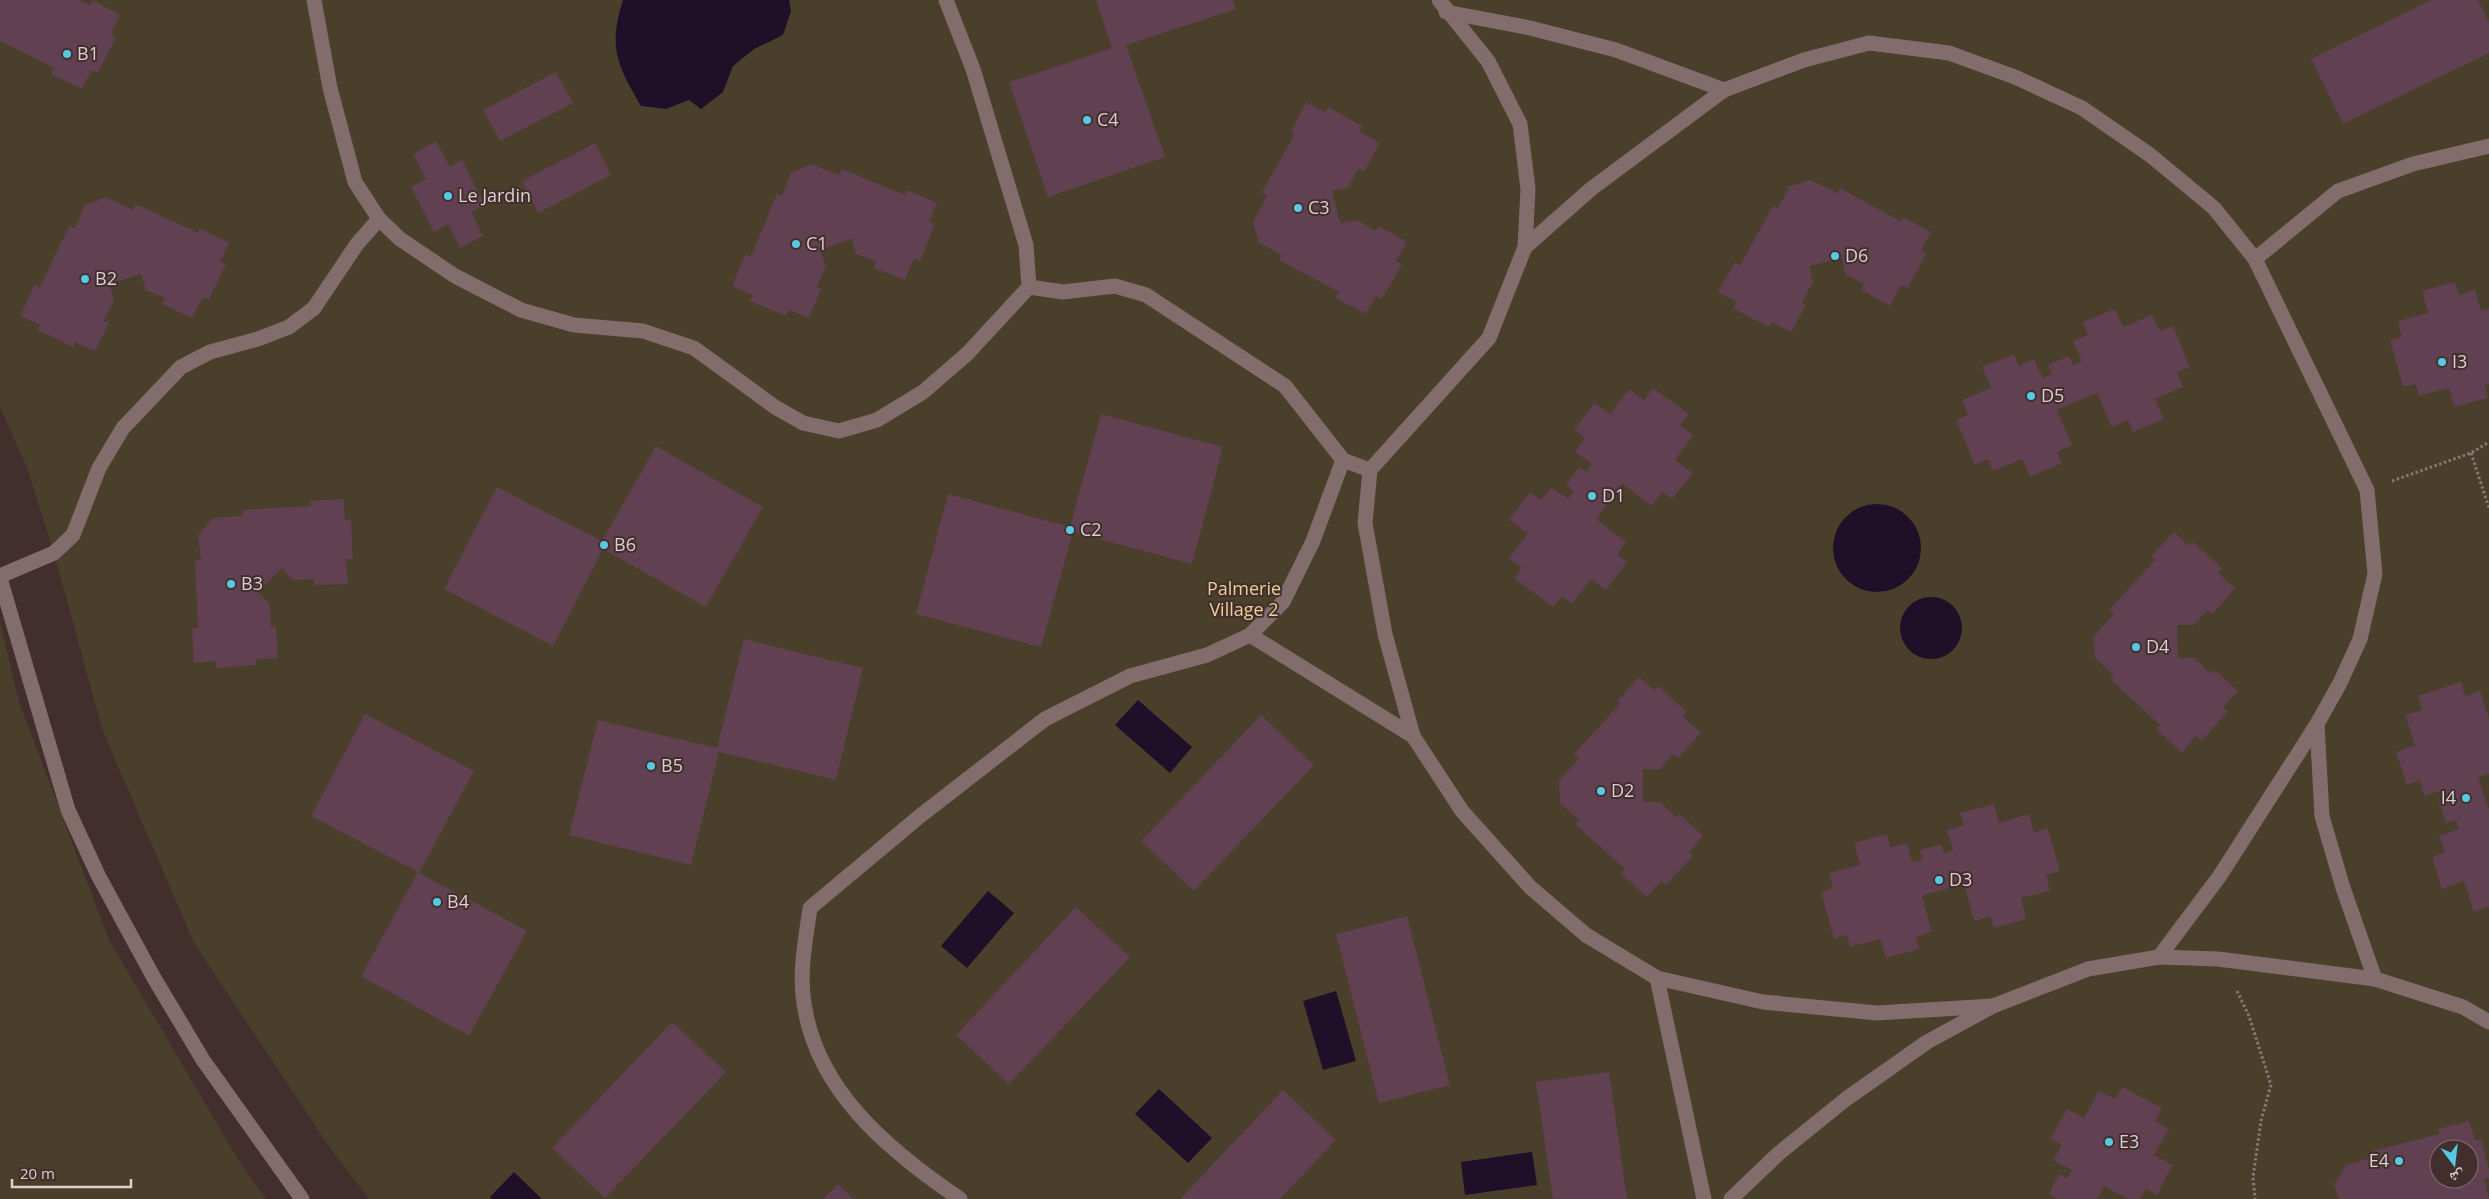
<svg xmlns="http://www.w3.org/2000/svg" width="2489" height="1199" font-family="'Open Sans','Noto Naskh Arabic',sans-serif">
	<rect width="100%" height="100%" fill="#422e2d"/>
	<g fill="#493f2a" fill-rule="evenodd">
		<path d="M0,0H2489V1199H369L328,1145L194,943L102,729L54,553L26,465L0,407ZM2439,1149H2469V1179H2439Z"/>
		<path d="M0,622L19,702L109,940L239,1161L266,1199H0Z"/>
	</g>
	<g fill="#200f28">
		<path d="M623,0H789L791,11L783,35L754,49L733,66L723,92L701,109L689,100L666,109L641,106C617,64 608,48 623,0Z"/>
		<circle cx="1877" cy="548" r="44"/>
		<circle cx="1931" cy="628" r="31"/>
		<path d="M1138,700L1192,747L1170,773L1115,725Z"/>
		<path d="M988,891L1014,913L967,968L941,946Z"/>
		<path d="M1336,991L1356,1061L1323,1070L1303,1001Z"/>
		<path d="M1159,1089L1212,1138L1188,1163L1135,1114Z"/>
		<path d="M1532,1152L1537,1185L1465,1195L1461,1162Z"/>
		<path d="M514,1172L542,1199H492L490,1197Z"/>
	</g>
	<g fill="#614051" fill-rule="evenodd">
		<path d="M0,0H80L90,5L92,0L120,15L111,34L116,37L98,73L92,70L82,89L51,74L54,68L0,41Z"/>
		<path d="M1096,0H1233L1236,9L1126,45L1165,157L1048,197L1009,82L1112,48Z"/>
		<path d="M2431,0H2478L2489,23V53L2343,124L2311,59Z"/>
		<path d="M556,72L573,103L500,141L483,110Z"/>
		<path d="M1306,102L1325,112L1328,107L1362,126L1359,131L1380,143L1364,172L1358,169L1348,188L1332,191L1340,223L1357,220L1376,231L1379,226L1407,242L1396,261L1402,264L1382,299L1376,296L1366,314L1335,298L1339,292L1279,260L1282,255L1259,243L1253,222L1267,196L1262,192L1295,133L1291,131Z"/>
		<path d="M436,141L450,167L462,160L485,205L471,212L483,236L460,248L448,224L434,232L411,187L426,179L413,154Z"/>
		<path d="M595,143L611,175L538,213L522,181Z"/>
		<path d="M811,164L839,175L842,169L905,195L907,190L937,203L929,222L935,224L920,261L914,258L905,280L874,268L876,261L856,254L852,239L820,250L826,266L817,287L821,289L809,318L789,310L786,316L750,301L752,295L732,286L745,254L751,257L777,194L782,196L791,173Z"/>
		<path d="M1811,180L1837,193L1840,188L1900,221L1903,217L1931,232L1921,251L1926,254L1908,288L1901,285L1890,306L1861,290L1864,284L1845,274L1842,258L1809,266L1813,282L1802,302L1806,305L1791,332L1772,322L1768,327L1733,308L1737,302L1718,292L1735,262L1740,265L1773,206L1778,208L1790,186Z"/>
		<path d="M106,197L133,210L136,204L198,233L199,228L229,243L220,261L226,264L209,299L203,297L192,318L162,304L165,298L146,290L141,274L109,284L114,300L104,321L109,323L95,351L75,342L73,347L37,330L40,325L20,316L35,284L40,287L69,226L75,228L85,205Z"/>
		<path d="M2455,282L2459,295L2475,290L2481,311L2489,309V384L2485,385L2488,398L2454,407L2449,388L2419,396L2416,384L2403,387L2390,340L2402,337L2398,321L2428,313L2422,291Z"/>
		<path d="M2115,309L2123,327L2152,315L2160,331L2173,326L2190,367L2177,372L2183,387L2155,399L2164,419L2133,432L2128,420L2112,427L2097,393L2057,410L2072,445L2057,452L2062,463L2030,477L2022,459L1993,471L1988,459L1975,465L1956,420L1968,415L1962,400L1991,388L1982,367L2014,354L2019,366L2034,359L2043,378L2052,374L2048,365L2069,356L2073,365L2082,361L2073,341L2088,335L2083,322Z"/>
		<path d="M1653,388L1689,414L1680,426L1693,435L1675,460L1693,473L1672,499L1662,492L1652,506L1622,484L1596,519L1626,542L1617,555L1627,562L1606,590L1591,579L1572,604L1562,596L1553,607L1514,578L1522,568L1509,558L1528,533L1509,520L1530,492L1541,500L1551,487L1568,499L1574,491L1566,485L1579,467L1586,472L1592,464L1575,452L1585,438L1574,430L1594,403L1610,414L1629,389L1644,400Z"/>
		<path d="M1101,414L1223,447L1192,564L1073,532L1041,647L916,614L948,494L1070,527Z"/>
		<path d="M656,446L763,507L706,607L603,549L553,646L444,589L497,487L602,541Z"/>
		<path d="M344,499L345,520H351L353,559H346L348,584L314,585V579L293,580L282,568L258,592L270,604L271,627H276L278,658L256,659V665L216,668V661L194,663L192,628H198L195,560H201L198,535L213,518L243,516V510L311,506L310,501Z"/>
		<path d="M2174,532L2189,546L2193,542L2222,568L2218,573L2235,588L2213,614L2208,610L2194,625H2177L2178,658H2195L2211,674L2215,670L2238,691L2223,707L2228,711L2202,741L2196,736L2182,753L2156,729L2160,725L2110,679L2114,675L2095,658L2093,637L2114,614L2109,610L2155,560L2151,556Z"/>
		<path d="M744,639L863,668L836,780L719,752L691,865L569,835L598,720L717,748Z"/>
		<path d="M1639,677L1654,690L1658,686L1687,712L1683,717L1701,733L1678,758L1673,754L1659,770L1643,769V802H1660L1677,818L1680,814L1703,836L1689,852L1693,856L1666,885L1661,881L1647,897L1621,874L1625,869L1575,824L1579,820L1560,803L1559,781L1579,758L1574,754L1620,704L1617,701Z"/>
		<path d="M2461,682L2465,696L2480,691L2489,719V774L2478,777L2489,810V907L2474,912L2464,881L2442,889L2432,857L2445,852L2439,836L2459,829L2456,820L2446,823L2439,802L2448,799L2445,789L2424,796L2420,780L2407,785L2396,752L2415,745L2405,715L2422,710L2418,696Z"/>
		<path d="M365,714L474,771L419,873L527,931L469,1036L361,976L418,872L311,816Z"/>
		<path d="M1261,715L1314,765L1194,891L1141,841Z"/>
		<path d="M1994,804L1999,823L2029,814L2034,832L2048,828L2060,871L2046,875L2050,891L2021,898L2026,919L1994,928L1990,916L1974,921L1964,884L1922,896L1932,932L1916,937L1919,949L1886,958L1880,939L1850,947L1847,935L1834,939L1821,892L1833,888L1829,873L1860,865L1854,843L1887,834L1890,847L1907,843L1912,862L1922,860L1920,850L1941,844L1944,853L1953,850L1947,830L1964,825L1960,813Z"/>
		<path d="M1076,907L1130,957L1009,1084L956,1035Z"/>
		<path d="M1407,916L1450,1085L1379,1103L1336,934Z"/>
		<path d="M672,1022L726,1072L605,1198L552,1148Z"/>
		<path d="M1609,1072L1627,1199H1553L1536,1082Z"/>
		<path d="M2122,1087L2162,1108L2155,1121L2169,1129L2154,1155L2173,1165L2157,1195L2146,1189L2140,1199H2128L2104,1186L2097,1199H2058L2049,1194L2059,1174L2067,1178L2072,1170L2053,1160L2062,1145L2050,1139L2067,1109L2084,1118L2099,1091L2115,1099Z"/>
		<path d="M1283,1090L1336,1140L1280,1199H1180Z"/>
		<path d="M2469,1121L2475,1140L2481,1139L2489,1170V1178L2484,1179L2489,1199H2339L2334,1185L2346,1165L2374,1157L2373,1151L2439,1134L2438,1129ZM2439,1149H2469V1179H2439Z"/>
		<path d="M838,1184L854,1199H823Z"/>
	</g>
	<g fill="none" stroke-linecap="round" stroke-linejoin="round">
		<g stroke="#887877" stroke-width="3" stroke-dasharray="2.5 2.5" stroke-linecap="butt">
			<path d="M2471,453L2489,508"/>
			<path d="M2392,481L2471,453L2489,442"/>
			<path d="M2237,991L2249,1016L2271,1085L2261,1121L2253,1177L2255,1199"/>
		</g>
		<path stroke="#836c6c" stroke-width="15" d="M2255,259L2338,191L2413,164L2489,146"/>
		<g stroke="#836c6c" stroke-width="15">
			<path d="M314,0L330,88L355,182L379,219L400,239L455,276L521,310L574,325L643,331L694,348L775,407L803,423L839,431L877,420L923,392L967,354L1029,287L1026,245L973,69L946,0"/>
			<path d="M1446,12L1530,28L1616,50L1724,90"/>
			<path d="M1525,247L1591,189L1724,90L1804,60L1869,43L1949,53L2015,77L2082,108L2150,155L2214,208L2255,259L2367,490L2375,574L2360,639L2340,683L2317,724L2219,877L2159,957"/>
			<path d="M1029,287L1063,292L1115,286L1146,295L1285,386L1343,460"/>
			<path d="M1370,470L1365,523L1385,634L1413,736L1462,811L1530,887L1586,935L1657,978L1763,1002L1877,1013L1993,1006"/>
			<path d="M0,576L54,553L73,535L99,468L123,428L181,367L210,352L258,339L289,327L314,308L357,244L379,219"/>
			<path d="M1250,635L1413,736"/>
			<path d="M2317,724L2322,816L2343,888L2375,979"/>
			<path d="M1657,978L1704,1199"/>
			<path d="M960,1199C888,1150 812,1088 803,995C800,966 806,937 810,908L920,816L1045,719L1130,676L1207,655L1250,635L1283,602L1313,541L1343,460L1370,470L1489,338L1525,247L1528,189L1520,124L1488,61L1439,0"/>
			<path d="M1731,1199L1778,1154L1846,1099L1927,1042L1993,1006L2088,969L2159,957L2218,959L2375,979L2463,1007L2489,1022"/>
		</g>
		<path stroke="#836c6c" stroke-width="15" d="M0,578L68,810L98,875L154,978L203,1060L302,1199"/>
	</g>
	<g fill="#57c9e2" stroke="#422e2d" stroke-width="2">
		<circle cx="67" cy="54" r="5"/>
		<circle cx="1087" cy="120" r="5"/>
		<circle cx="448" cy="196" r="5"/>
		<circle cx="1298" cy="208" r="5"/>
		<circle cx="796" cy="244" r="5"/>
		<circle cx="1835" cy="256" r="5"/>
		<circle cx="85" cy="279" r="5"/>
		<circle cx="2442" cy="362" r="5"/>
		<circle cx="2031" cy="396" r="5"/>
		<circle cx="1592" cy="496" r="5"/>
		<circle cx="1070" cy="530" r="5"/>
		<circle cx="604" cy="545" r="5"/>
		<circle cx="231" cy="584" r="5"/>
		<circle cx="2136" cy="647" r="5"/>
		<circle cx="651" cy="766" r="5"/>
		<circle cx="1601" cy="791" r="5"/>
		<circle cx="2466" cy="798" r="5"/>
		<circle cx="1939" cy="880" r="5"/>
		<circle cx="437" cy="902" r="5"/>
		<circle cx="2109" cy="1142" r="5"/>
		<circle cx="2399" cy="1161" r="5"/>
	</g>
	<g text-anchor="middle" stroke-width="4" stroke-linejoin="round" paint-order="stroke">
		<g font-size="18" fill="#ddd0cf" stroke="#422e2d" text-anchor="start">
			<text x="77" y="60">B1</text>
			<text x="1097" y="126">C4</text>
			<text x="458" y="202">Le Jardin</text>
			<text x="1308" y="214">C3</text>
			<text x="806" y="250">C1</text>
			<text x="1845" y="262">D6</text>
			<text x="95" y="285">B2</text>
			<text x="2452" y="368">I3</text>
			<text x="2041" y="402">D5</text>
			<text x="1602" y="502">D1</text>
			<text x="1080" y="536">C2</text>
			<text x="614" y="551">B6</text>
			<text x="241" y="590">B3</text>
			<text x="2146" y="653">D4</text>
			<text x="661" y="772">B5</text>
			<text x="1611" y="797">D2</text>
			<text x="2456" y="804" text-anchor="end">I4</text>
			<text x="1949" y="886">D3</text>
			<text x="447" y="908">B4</text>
			<text x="2119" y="1148">E3</text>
			<text x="2389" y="1167" text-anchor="end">E4</text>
		</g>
		<g font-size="18" fill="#ebd195" stroke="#422e2d">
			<text x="1244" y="595">Palmerie<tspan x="1244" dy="21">Village 2</tspan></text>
		</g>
	</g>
	<g transform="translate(2454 1164) rotate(165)"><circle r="24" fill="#422e2d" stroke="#806f6e"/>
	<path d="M0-4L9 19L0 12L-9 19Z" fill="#57c9e2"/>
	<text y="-8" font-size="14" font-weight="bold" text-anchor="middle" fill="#ddd0cf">ش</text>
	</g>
	<path d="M12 1179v8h119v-8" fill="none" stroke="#ddd0cf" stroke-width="2.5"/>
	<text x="20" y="1179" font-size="15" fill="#ddd0cf" stroke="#422e2d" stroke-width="4" paint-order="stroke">20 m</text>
</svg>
